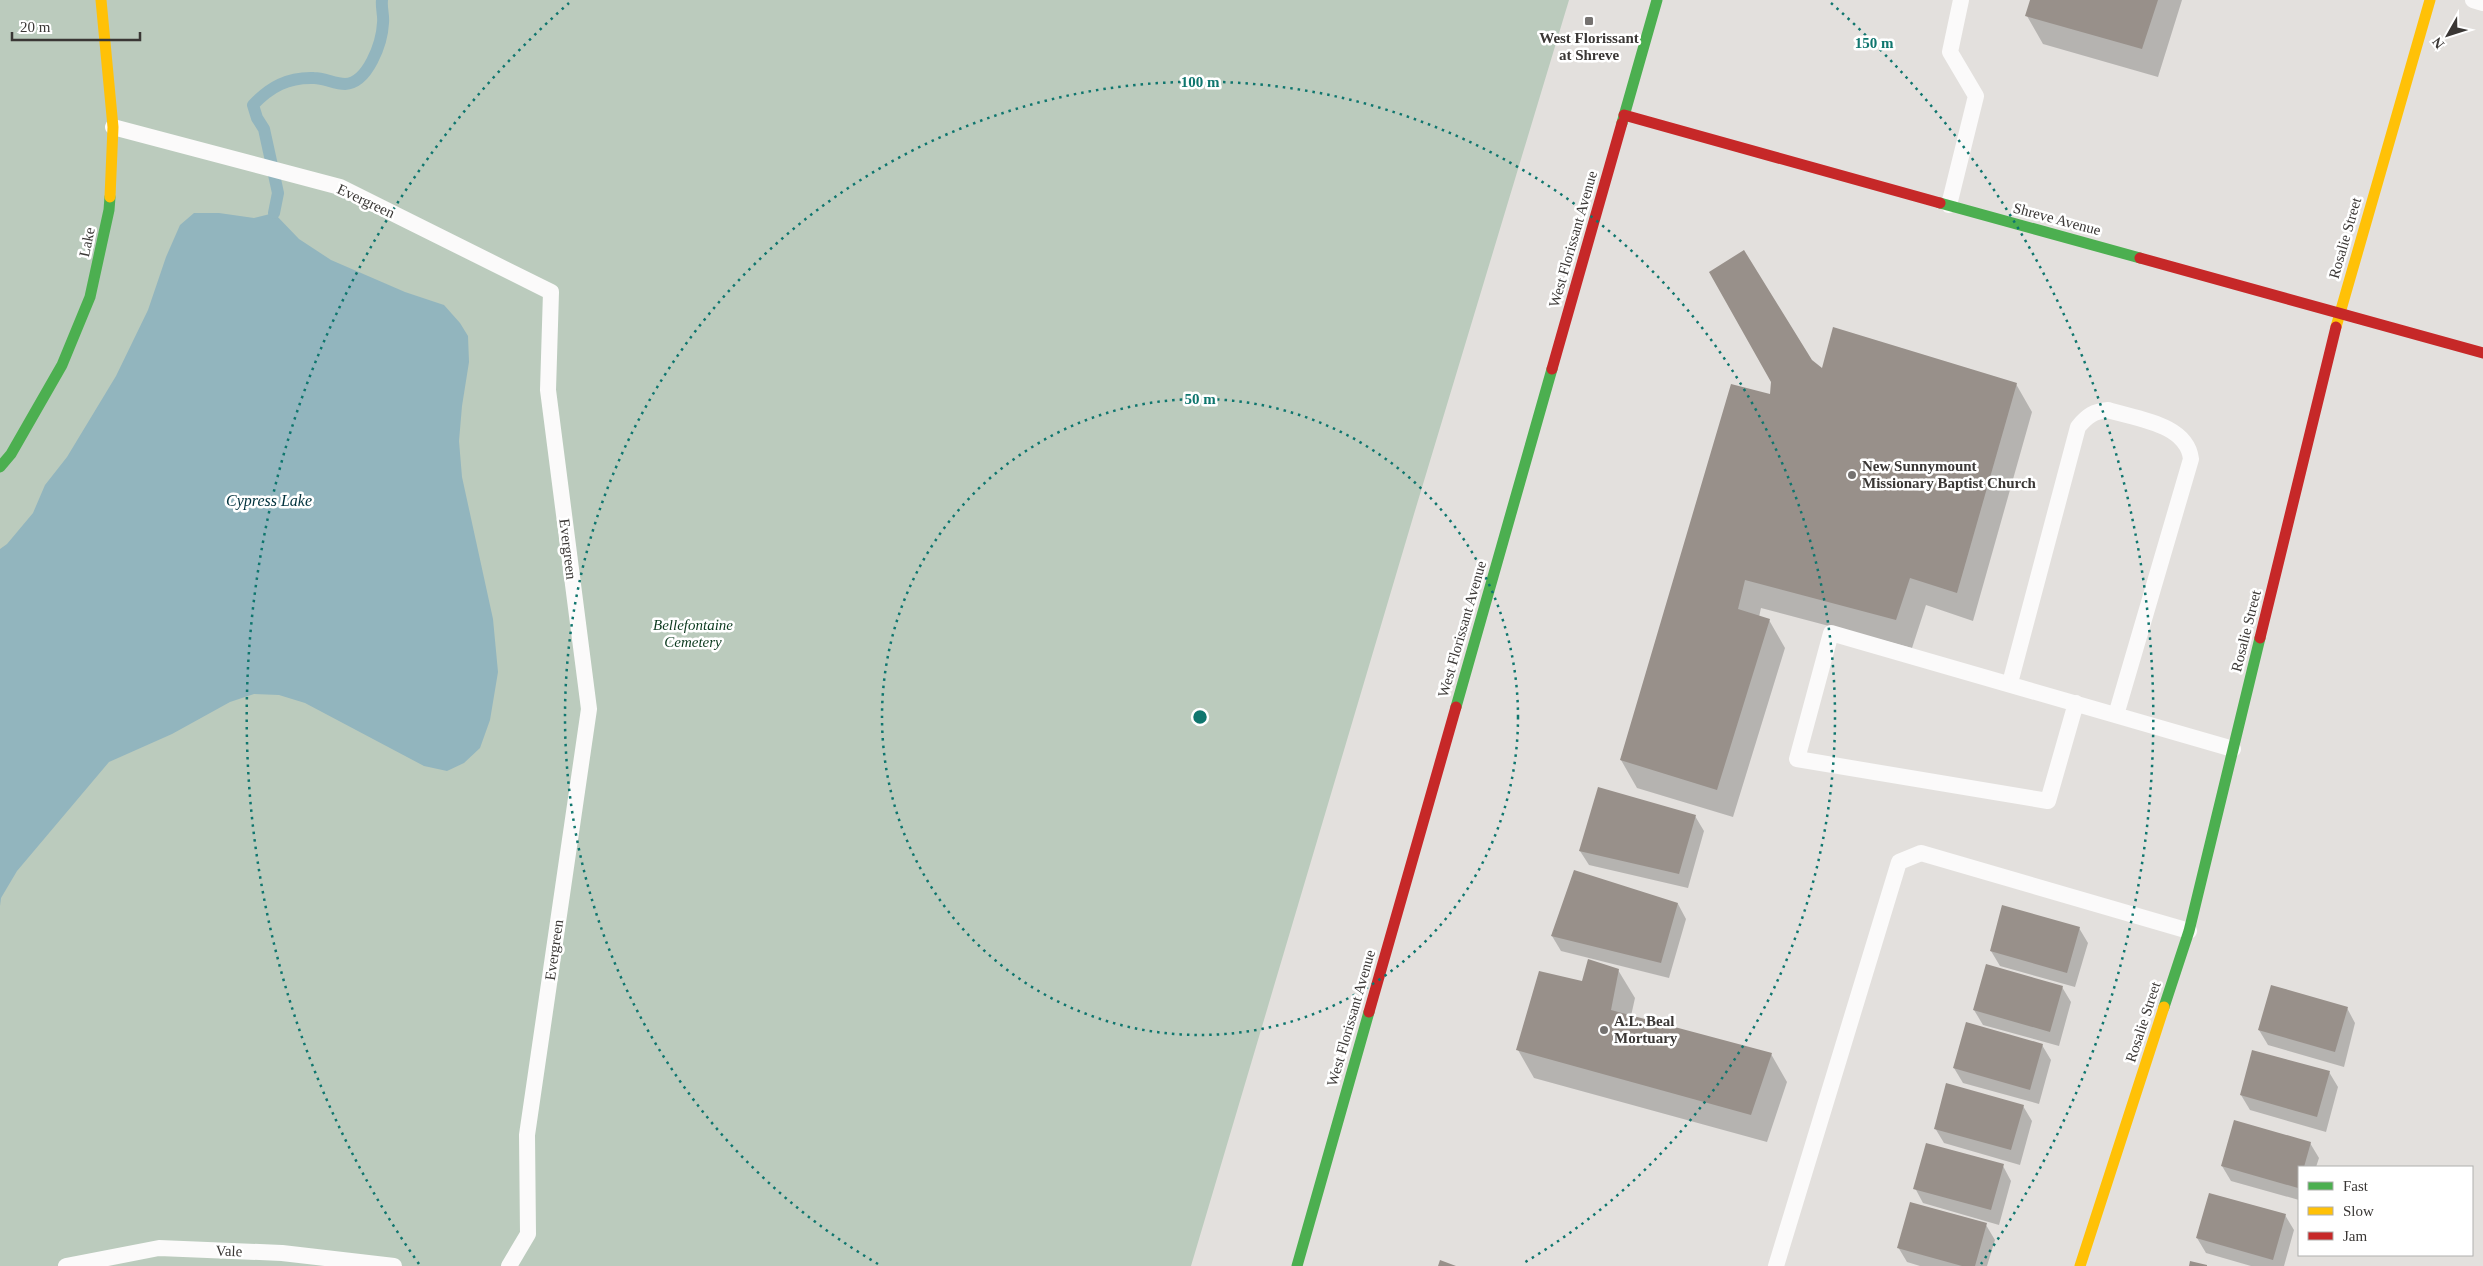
<svg xmlns="http://www.w3.org/2000/svg" width="2483" height="1266" font-family="Georgia,serif">
  <style>
    .green { fill: #bbcbbd }
    .water { fill: #92b5be }
    .shadow { fill: #0003 }
    .lines { fill: none; stroke-linecap: round; stroke-linejoin: round }
    .stream { stroke: #92b5be; stroke-width: 12 }
    .building { fill: #98908a }
    .lane { stroke: #fbfafa; stroke-width: 16 }
    .fast { stroke: #4caf50; stroke-width: 11 }
    .slow { stroke: #ffc107; stroke-width: 11 }
    .jam { stroke: #c62828; stroke-width: 11 }
    .ring { fill: none; stroke: #0f766e; stroke-width: 2.5; stroke-dasharray: 2.5 5 }
    .poi-dot { fill: #757270; stroke: #fff; stroke-width: 2 }
    .labels { text-anchor: middle; stroke-width: 5; stroke-linejoin: round; paint-order: stroke }
    .poi-label { font-size: 15px; font-weight: bold; fill: #3a3735; stroke: #fff; text-anchor: start }
    .street-label { font-size: 15px; fill: #3a3735; stroke: #fff }
    .park-label { font-size: 15px; font-style: italic; fill: #0b391e; stroke: #fff }
    .water-label { font-size: 16px; font-style: italic; fill: #00323d; stroke: #fff }
    .centre { fill: #0f766e; stroke: #fff; stroke-width: 2.5 }
    .ring-label { font-size: 15px; text-anchor: middle; font-weight: bold; fill: #0f766e; stroke: #fff; stroke-width: 5; stroke-linejoin: round; paint-order: stroke }
  </style>
  <rect width="100%" height="100%" fill="#e3e0dd"/>
  <path class="green" d="M0,0H1569L1414,514L1191,1266H0Z"/>
  <path class="water" d="M194,213H219L254,218L274,213L299,239L331,260L405,292L444,305L460,323L468,336L469,362L462,406L459,441L462,477L493,619L498,672L490,720L480,748L464,763L447,771L424,766L305,703L279,695L254,694L230,702L172,734L109,762L17,871L1,898L0,906V549L7,544L33,513L45,485L67,457L116,376L148,310L166,257L180,225Z"/>
  <path class="shadow" d="M2031,0H2182L2158,77L2043,44L2027,16Z
    M1811,361L1822,370L2016,384L2032,412L1973,621L1926,605L1912,648L1761,608L1759,617L1769,620L1785,648L1733,817L1637,788L1621,760L1771,396Z
    M1695,816L1704,831L1688,888L1589,865L1580,851Z
    M1678,904L1686,919L1669,978L1561,951L1552,936Z
    M2079,928L2088,943L2075,987L2000,966L1991,951Z
    M1618,970L1635,998L1631,1016L1771,1054L1787,1082L1767,1142L1534,1078L1518,1050L1583,983Z
    M2062,987L2071,1002L2059,1046L1983,1025L1974,1010Z
    M2347,1008L2355,1023L2344,1067L2268,1045L2259,1030Z
    M2042,1045L2051,1060L2039,1104L1963,1083L1954,1068Z
    M2253,1051L2329,1072L2338,1087L2326,1132L2250,1110L2241,1095Z
    M2023,1106L2032,1121L2020,1165L1944,1143L1935,1128Z
    M2310,1143L2319,1158L2316,1167H2299V1200L2231,1181L2222,1166Z
    M2003,1166L2011,1181L1999,1225L1923,1203L1915,1188Z
    M2285,1215L2294,1230L2284,1266H2251L2206,1253L2197,1238Z
    M1986,1225L1995,1240L1987,1266H1920L1907,1262L1898,1247Z"/>
  <g class="lines">
    <path class="stream" d="M274,213L278,193L264,129L257,118L253,105C270,87 288,77 314,78C324,78 335,84 345,84C368,83 382,43 383,23C384,16 381,8 382,0"/>
  </g>
  <path class="building" d="M2030,0H2158L2142,49L2025,16Z
    M1744,250L1812,360L1822,368L1833,327L2017,383L1957,593L1910,578L1896,620L1745,580L1738,609L1770,619L1717,790L1620,760L1731,384L1770,394L1771,382L1709,272Z
    M1598,787L1696,815L1679,874L1579,851Z
    M1574,870L1678,903L1661,963L1551,936Z
    M2002,905L2080,927L2067,973L1990,951Z
    M1588,959L1619,969L1611,1010L1772,1053L1751,1115L1516,1050L1539,971L1582,981Z
    M1986,964L2063,986L2050,1032L1973,1010Z
    M2271,985L2348,1007L2335,1052L2258,1030Z
    M1966,1022L2043,1044L2030,1090L1953,1068Z
    M2252,1050L2330,1071L2317,1117L2240,1095Z
    M1946,1083L2024,1105L2011,1150L1934,1129Z
    M2234,1120L2311,1142L2304,1167H2299L2298,1188L2221,1166Z
    M1926,1143L2004,1164L1991,1210L1913,1189Z
    M2209,1193L2286,1214L2273,1260L2196,1238Z
    M1910,1202L1987,1223L1975,1266H1962L1897,1248Z
    M1440,1260L1456,1266H1438Z
    M2190,1261L2207,1265V1266H2189Z"/>
  <g class="lines">
    <path class="lane" d="M2473,0L2483,3
      M113,127L340,187L551,292L548,390L589,709L527,1135L528,1234L509,1266
      M1949,205L1976,96L1950,52L1961,0
      M2010,683L2078,427C2087,416 2094,411 2108,410C2137,419 2187,424 2191,459L2116,715
      M2076,703L2048,801L1797,759L1831,633C1965,671 2099,710 2233,749
      M66,1266L159,1248L282,1253L394,1266
      M1776,1266L1899,862L1921,853L2189,931"/>
    <path class="fast" d="M1622,123L1657,0
      M1940,203L2140,258
      M0,467L11,454L62,365L90,297L109,210L110,197
      M1456,707L1552,369
      M2164,1007L2189,931L2260,638
      M1297,1266L1369,1012"/>
    <path class="slow" d="M101,0L113,127L110,197
      M2336,327L2430,0
      M2080,1266L2164,1007"/>
    <path class="jam" d="M1624,115L1940,203
      M2140,258L2483,353
      M1552,369L1622,123
      M2260,638L2336,327
      M1369,1012L1456,707"/>
  </g>
  <g class="ring">
    <circle cx="1200" cy="717" r="318"/>
    <path d="M878 1264A635 635 0 1 1 1522 1264"/>
    <path d="M419 1264A953 953 0 0 1 569 3M1831 3A953 953 0 0 1 1981 1264"/>
  </g>
  <g class="poi-dot">
    <rect x="1584" y="16" width="10" height="10" rx="2.5"/>
    <circle cx="1852" cy="475" r="5"/>
    <circle cx="1604" cy="1030" r="5"/>
  </g>
  <g class="labels">
    <g class="poi-label">
      <text x="1589" y="43" text-anchor="middle">West Florissant<tspan x="1589" dy="17">at Shreve</tspan></text>
      <text x="1862" y="471">New Sunnymount<tspan x="1862" dy="17">Missionary Baptist Church</tspan></text>
      <text x="1614" y="1026">A.L. Beal<tspan x="1614" dy="17">Mortuary</tspan></text>
    </g>
    <g class="street-label">
      <text transform="translate(366 201) rotate(25)" y="5">Evergreen</text>
      <text transform="translate(2057 219) rotate(15)" y="5">Shreve Avenue</text>
      <text transform="translate(2345 238) rotate(-74)" y="5">Rosalie Street</text>
      <text transform="translate(1573 239) rotate(-74)" y="5">West Florissant Avenue</text>
      <text transform="translate(87 242) rotate(-78)" y="5">Lake</text>
      <text transform="translate(568 549) rotate(83)" y="5">Evergreen</text>
      <text transform="translate(1462 629) rotate(-74)" y="5">West Florissant Avenue</text>
      <text transform="translate(2246 631) rotate(-76)" y="5">Rosalie Street</text>
      <text transform="translate(554 950) rotate(-82)" y="5">Evergreen</text>
      <text transform="translate(1351 1018) rotate(-74)" y="5">West Florissant Avenue</text>
      <text transform="translate(2143 1022) rotate(-72)" y="5">Rosalie Street</text>
      <text transform="translate(229 1251) rotate(2)" y="5">Vale</text>
    </g>
    <g class="park-label">
      <text x="693" y="630">Bellefontaine<tspan x="693" dy="17">Cemetery</tspan></text>
    </g>
    <g class="water-label">
      <text x="269" y="506">Cypress Lake</text>
    </g>
  </g>
  <circle cx="1200" cy="717" r="8" class="centre"/>
  <g class="ring-label">
    <text x="1874" y="48">150 m</text>
    <text x="1200" y="87">100 m</text>
    <text x="1200" y="404">50 m</text>
  </g>
  <rect x="2298" y="1166" width="175" height="90" fill="#ffffff" stroke="#b0afae"/>
  <rect x="2308" y="1182" width="25" height="8" fill="#4caf50" stroke="#b0afae"/>
  <text x="2343" y="1191" font-size="15" fill="#3a3735">Fast</text>
  <rect x="2308" y="1207" width="25" height="8" fill="#ffc107" stroke="#b0afae"/>
  <text x="2343" y="1216" font-size="15" fill="#3a3735">Slow</text>
  <rect x="2308" y="1232" width="25" height="8" fill="#c62828" stroke="#b0afae"/>
  <text x="2343" y="1241" font-size="15" fill="#3a3735">Jam</text>
  <g transform="translate(2448 35) rotate(231)" stroke="#ffffff" stroke-width="4" paint-order="stroke">
  <path d="M0-4L9 19L0 12L-9 19Z" fill="#3a3735"/>
  <text y="-8" font-size="14" font-weight="bold" text-anchor="middle" fill="#3a3735">N</text>
  </g>
  <path d="M12 32v8h128v-8" fill="none" stroke="#3a3735" stroke-width="2.5"/>
  <text x="20" y="32" font-size="15" fill="#3a3735" stroke="#ffffff" stroke-width="4" paint-order="stroke">20 m</text>
</svg>
